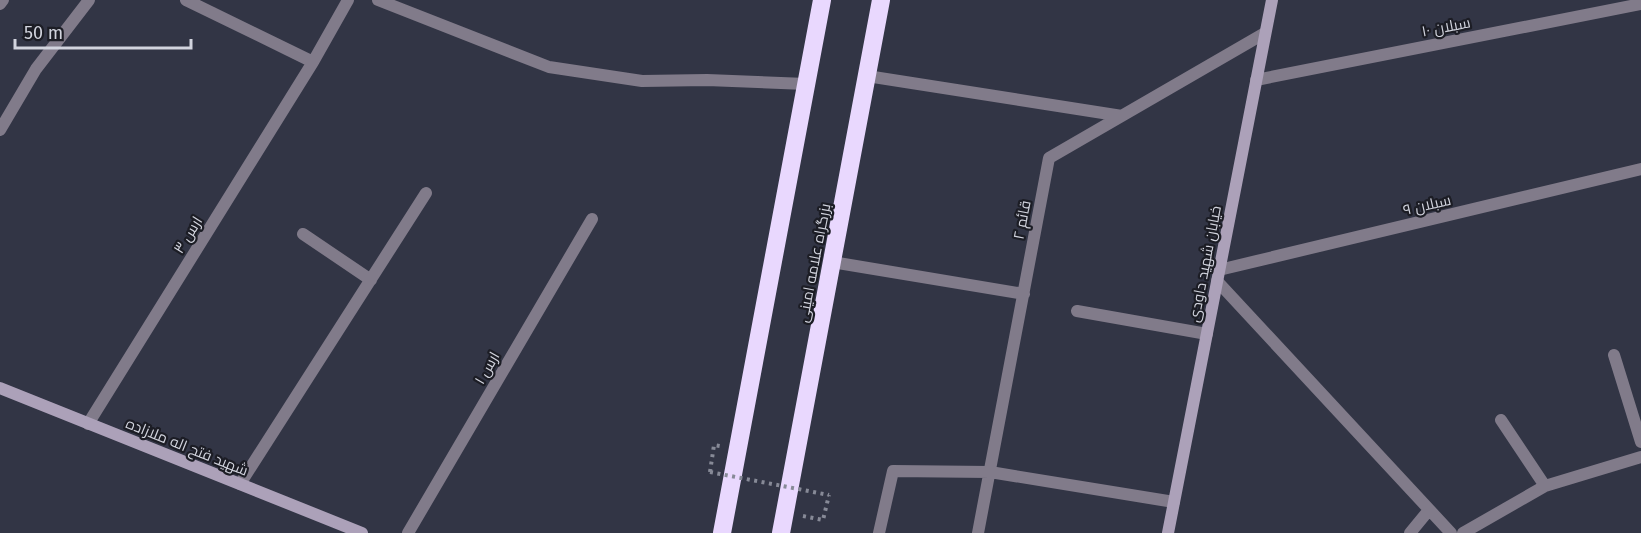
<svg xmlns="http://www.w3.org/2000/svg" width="1641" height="533" font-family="'Fira Sans',Cairo,sans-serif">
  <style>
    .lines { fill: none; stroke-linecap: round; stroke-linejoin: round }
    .path { stroke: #878a97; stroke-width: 4; stroke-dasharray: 3 4.5; stroke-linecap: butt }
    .street { stroke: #817b8a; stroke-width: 12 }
    .secondary { stroke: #aca1b9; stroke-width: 12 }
    .highway { stroke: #e9d8fe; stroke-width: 18 }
    .path-bridge { stroke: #878a97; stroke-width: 4; stroke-dasharray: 3 4.5; stroke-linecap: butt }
    .labels { text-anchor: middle; stroke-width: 4.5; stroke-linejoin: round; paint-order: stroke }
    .street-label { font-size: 15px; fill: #d2d4de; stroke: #1c1d25 }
  </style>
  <rect width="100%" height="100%" fill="#323545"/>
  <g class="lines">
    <path class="path" d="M710,472L714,445L720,446
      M803,516L823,520L829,495"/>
    <path class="street" d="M186,0L313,62
      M378,0L549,67L642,81L707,80L806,84
      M0,4L3,0
      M867,76L1122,116
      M1256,80L1641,4
      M0,130L36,69L89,0
      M303,234L371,280
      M832,262L1024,294
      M1219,270L1641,169
      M1217,281L1451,533
      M1077,311L1207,334
      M1614,355L1641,442
      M1501,420L1545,486
      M88,424L313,62L348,0
      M240,484L426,193
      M408,533L592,219
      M879,533L893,471L990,472L1174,502
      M978,533L1049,158L1265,33
      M1410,533L1429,510
      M1463,533L1545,486L1641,457"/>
    <path class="secondary" d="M0,388L362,533
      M1168,533L1272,0"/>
    <path class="highway" d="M722,533L822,0
      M781,533L881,0"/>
    <path class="path-bridge" d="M710,472L829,495"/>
  </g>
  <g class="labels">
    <g class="street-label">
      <text transform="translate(1446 27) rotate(-11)" y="5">سبلان ۱۰</text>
      <text transform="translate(1427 205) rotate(-13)" y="5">سبلان ۹</text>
      <text transform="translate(1022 220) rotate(-79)" y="5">قائم ۲</text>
      <text transform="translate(188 235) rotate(-58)" y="5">ارس ۳</text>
      <text transform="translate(814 263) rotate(-79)" y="5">بزرگراه علامه امینی</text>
      <text transform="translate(1205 264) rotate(-79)" y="5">خیابان شهید داودی</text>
      <text transform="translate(487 368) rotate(-60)" y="5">ارس ۱</text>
      <text transform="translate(187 447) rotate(22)" y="5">شهید فتح اله ملازاده</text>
    </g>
  </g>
  <path d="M15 39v9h176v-9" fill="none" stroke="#d2d4de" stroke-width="3"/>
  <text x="24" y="39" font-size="18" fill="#d2d4de" stroke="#1c1d25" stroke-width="4.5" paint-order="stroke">50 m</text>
</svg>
